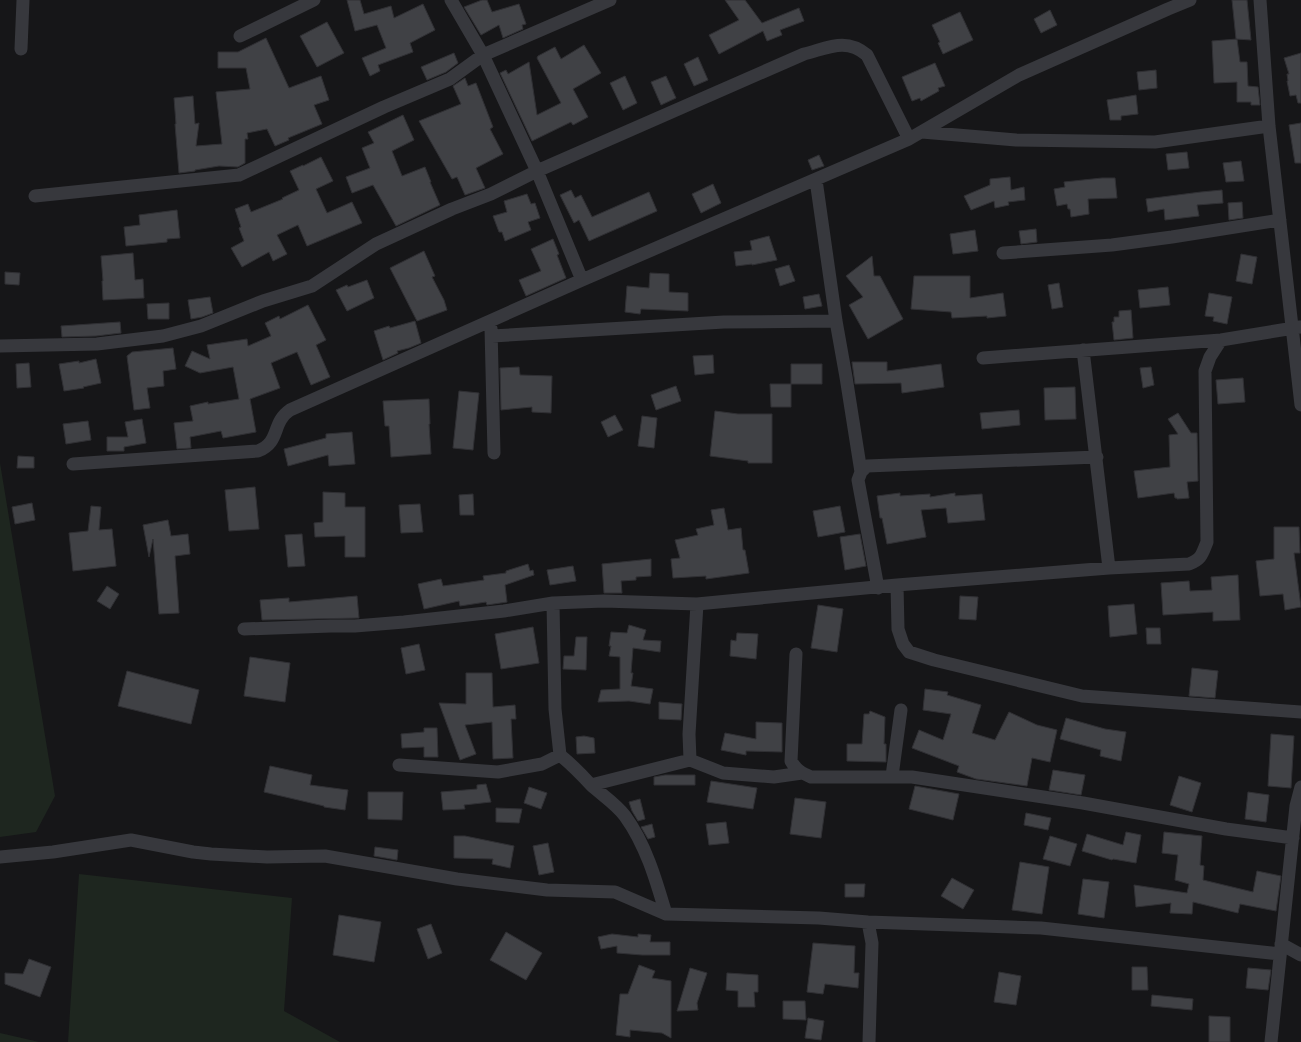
<svg xmlns="http://www.w3.org/2000/svg" width="1301" height="1042" font-family="'Archivo Narrow',sans-serif">
  <style>
    .green { fill: #1e261f }
    .building { fill: #404145; stroke: #303034 }
    .lines { fill: none; stroke-linecap: round; stroke-linejoin: round }
    .minor { stroke: #37383d; stroke-width: 13 }
  </style>
  <rect width="100%" height="100%" fill="#161618"/>
  <path class="green" d="M0,463L55,796L36,832L0,837Z
    M79,874L292,898L284,1011L340,1042H68Z
    M0,1033L39,1042H0Z"/>
  <path class="building" d="M347,0H360L364,14L391,6L394,18L423,4L435,30L410,43L413,52L378,65L380,71L370,76L362,58L386,48L377,25L355,31Z
    M482,0H487L492,12L519,4L526,24L522,25L523,29L503,38L499,25L481,35L464,7Z
    M725,0H745L762,23L799,8L804,21L780,30L782,35L767,41L763,31L719,54L709,35L739,20Z
    M1232,0H1247L1251,40L1236,39Z
    M1050,10L1057,25L1041,33L1034,19Z
    M960,12L973,40L943,54L938,43L940,42L932,25Z
    M327,22L344,53L317,67L300,36Z
    M266,38L289,88L321,76L329,100L314,105L322,124L288,138L289,140L275,146L267,129L247,133L248,139H245V163L238,167L219,166L195,170V171L179,173L175,124H176L174,98L193,96L195,124L199,123L196,146L222,144L216,92L250,89L246,68H218V52H238Z
    M1237,39L1240,62H1247L1248,86L1258,87L1260,105H1251V102H1237V82L1214,83L1212,41Z
    M584,45L601,73L573,89L588,117L573,125L571,122L532,141L500,73L506,70L508,74L529,62L537,115L561,103L537,58L538,56L555,47L561,59Z
    M454,53L458,63L446,72L427,80L421,67Z
    M1301,53V103H1298L1296,95L1290,96L1287,81H1288L1287,74H1289L1284,58Z
    M698,57L708,80L694,86L684,64Z
    M935,63L945,86L938,88L939,91L921,101L920,98L912,101L902,77Z
    M1156,70L1157,88L1139,90L1137,72Z
    M625,76L637,103L623,110L610,83Z
    M666,76L676,98L661,105L651,82Z
    M465,78L468,86L476,83L493,127L490,129L503,154L476,168L485,188L465,195L457,177L452,179L419,121L461,104L453,86Z
    M1136,95L1138,114L1121,116V120H1110L1107,100Z
    M403,115L414,140L392,151L402,176L425,167L431,182H430L440,205L396,226L373,185L352,193L346,177L370,168L362,148L374,143L368,132Z
    M1301,123V163H1295L1289,125Z
    M1187,152L1189,168L1168,170L1166,154Z
    M819,155L824,166L812,170L808,160Z
    M321,157L333,181L316,189L327,213L352,202L362,223L307,246L298,225L277,235L287,254L273,261L269,252L242,267L231,248L244,241L239,228L241,227L235,209L248,204L251,212L283,199L282,198L299,190L290,171L303,165V166Z
    M1241,161L1244,181L1226,182L1223,163Z
    M1010,177L1011,190L1024,187L1025,200L1008,202L1009,205L995,208L994,201L971,210L964,196L990,185V179Z
    M1102,178H1115L1117,198L1088,199L1089,214L1071,217L1070,209H1068L1067,204L1057,206L1054,189L1065,187L1064,182Z
    M713,184L721,203L701,213L692,194Z
    M571,190L575,198L581,195L592,217L649,192L657,211L589,241L579,220L574,223L560,195Z
    M1222,190L1223,203L1197,205L1199,216L1165,220L1164,209L1148,212L1146,199L1201,192Z
    M527,194L531,204L535,203L540,218L528,222L531,230L505,241L502,232H499L493,216L507,212L504,201Z
    M1242,202L1243,218L1229,220L1228,203Z
    M177,210L180,238L167,239V242L126,246L124,227L140,225L139,215Z
    M1036,229L1037,242L1021,244L1019,231Z
    M975,230L978,251L953,254L950,234Z
    M769,236L777,260L752,265V264L736,266L734,252L752,250L750,241Z
    M553,239L559,254L557,255L566,278L526,296L519,280L541,271L531,249Z
    M424,251L435,276L432,277L444,300L447,310L417,321L390,268Z
    M133,253L135,280L143,279L144,298L103,300L102,281H103L101,256Z
    M1241,254L1257,257L1252,284L1236,281Z
    M872,256L874,276H880L903,319L868,339L849,305L863,297L846,276Z
    M789,265L795,281L780,286L775,269Z
    M5,272L20,273L19,285L5,284Z
    M650,273L669,274V292L688,293V311L641,309L640,314L625,312L627,286L649,288Z
    M914,276H970V298L1003,293L1006,316L987,318V316L952,318L951,312L911,309Z
    M367,280L374,298L347,311L336,290L347,285L348,287Z
    M1059,283L1063,307L1052,309L1048,285Z
    M1168,287L1170,305L1140,308L1138,290Z
    M1209,293L1232,297L1227,324L1213,321L1214,317L1205,316Z
    M819,294L822,306L805,309L803,297Z
    M210,297L213,313L202,317L191,319L188,300Z
    M169,303V319H148L147,304Z
    M308,305L326,340L316,345L330,377L311,385L297,352L271,363L280,388L250,399L256,432L223,438L221,431L190,437L191,448L177,449L174,423L193,421L190,406L208,402V404L239,399L233,367L200,373L185,366L192,351L210,359L207,345L247,339L248,346L271,336L265,323L279,316L280,319Z
    M1131,310L1133,338L1114,340L1112,322H1114V317H1119V311Z
    M415,321L421,343L409,348L397,351L398,353L383,360L374,331L389,326L390,328Z
    M120,322L121,333L96,336L62,337L61,326Z
    M173,348L176,369L163,371L164,386L147,388L150,408L134,410L127,356L132,352Z
    M713,355L714,373L695,375L693,356Z
    M96,359L101,383L83,387L84,388L64,391L59,364L79,361V363Z
    M852,362H887V371L941,364L944,387L902,393L901,383L855,384Z
    M29,363L31,387L17,388L16,364Z
    M791,364H822V384H791Z
    M519,367L520,375L552,376L551,413L532,412V407L501,410L500,368Z
    M1151,367L1154,385L1143,388L1140,368Z
    M1243,378L1245,402L1218,404L1216,380Z
    M770,384H791V407H771Z
    M676,386L681,401L656,410L651,395Z
    M1075,387L1076,419L1045,420L1044,388Z
    M459,391L479,393L473,450L453,448Z
    M429,399L430,424H429L431,454L391,457L389,426H385L383,401Z
    M1019,410L1020,425L982,429L980,413Z
    M715,411L738,414H772V463H748V461L710,456Z
    M1178,413L1191,433H1197L1198,481L1187,482L1189,498L1177,499V498H1175L1174,493L1138,498L1134,471L1170,467L1169,435L1178,434L1168,419Z
    M615,415L623,430L608,437L601,422Z
    M642,416L657,418L654,448L638,446Z
    M142,419L146,443L124,447V451H107V437H128L125,422Z
    M88,421L91,440L66,444L63,424Z
    M352,432L355,464L329,466L328,455L288,466L284,449L326,438V434Z
    M18,456L34,457V468H17Z
    M255,487L259,529L229,531L225,490Z
    M323,492L345,493V507H365V557H345V536L315,537L314,523L323,522Z
    M900,493V496L930,494V497L955,493V496L982,494L985,520L948,523L946,508L921,510L926,537L887,544L882,518H880L877,496Z
    M473,494L474,515H460L459,495Z
    M32,503L35,520L15,524L12,507Z
    M420,504L423,532L401,533L399,505Z
    M91,506L101,507L99,530L112,529L116,566L73,571L69,533L88,531Z
    M840,506L845,532L818,537L813,511Z
    M724,508L728,530L741,528L743,550H745L749,573L706,579V576L673,578L671,559L680,558L675,540L698,535L696,529L714,525L711,510Z
    M168,520L171,536L188,534L190,554L175,556L179,613L159,614L153,539L149,557L143,525Z
    M1274,527H1299L1300,553H1294L1301,607L1285,610L1283,594L1260,596L1256,561L1274,559Z
    M302,534L305,566L288,567L285,535Z
    M860,534L866,566L845,570L840,537Z
    M651,559V576L636,577V580L621,581L622,593H604L602,564Z
    M528,564L530,571L533,570L534,575L505,585L507,602L487,605L486,602L460,606L459,601L424,609L418,584L441,579L443,586L484,580L483,576L506,573V571Z
    M573,566L576,581L550,585L547,570Z
    M1238,575L1240,620L1213,621V612L1163,615L1161,583L1189,581L1190,591L1212,590L1211,577Z
    M107,586L119,594L110,609L97,601Z
    M357,596L359,618L262,620L260,600L289,598V602Z
    M960,596L978,597L976,620L959,619Z
    M1134,604L1137,634L1110,637L1108,606Z
    M818,605L843,609L837,652L811,648Z
    M629,625L646,630L643,640L661,641L660,652L633,648L631,673H633L631,686L653,689L650,704L629,701L598,702L601,690L620,689V657L609,656L611,646H609L611,632L627,633Z
    M533,627L539,663L501,669L495,634Z
    M1146,628H1160L1161,644H1147Z
    M737,633L758,634L756,659L730,656L731,640L736,641Z
    M576,637H587L586,670L563,669L564,656H574Z
    M419,644L425,670L406,674L401,648Z
    M250,657L290,663L285,702L244,696Z
    M1192,668L1218,671L1215,698L1189,696Z
    M127,671L199,690L191,724L118,706Z
    M466,673H492L493,707L515,705L516,719H511L513,758L493,759L492,722L465,725L476,754L460,760L439,703L466,704Z
    M925,689L948,692L947,695L981,705L972,733L995,740L1009,712L1037,725L1057,730L1050,762L1032,758L1027,786L976,779L957,772L959,766L912,748L919,730L943,740L951,714L923,710Z
    M659,702L682,704L681,720L659,719Z
    M870,711L885,717L884,744H886V762L847,761V744H862L864,714H869Z
    M1066,718L1105,729L1126,732L1121,761L1100,756L1101,750L1060,739Z
    M756,722L782,723V752L746,751V755L721,750L725,733L756,739Z
    M424,728H437L438,757H424V747L402,748L401,734L424,732Z
    M1271,734L1294,736L1291,788L1268,786Z
    M584,736L594,738L595,753L577,754L576,737Z
    M270,766L312,775L310,785L348,790L345,810L324,807V806L264,792Z
    M1053,770L1085,775L1081,795L1049,790Z
    M665,775H695V785H654V777Z
    M1179,776L1201,783L1192,812L1170,805Z
    M711,781L757,788L753,809L707,802Z
    M486,784L491,802L464,805L465,809L443,810L441,792L477,789V785Z
    M915,786L959,794L953,820L909,809Z
    M529,787L547,793L541,809L524,803Z
    M368,792H403L402,820L368,819Z
    M1248,792L1269,795L1266,822L1245,819Z
    M795,798L826,802L821,838L790,834Z
    M640,799L645,819L638,821L632,811L629,802Z
    M496,808L522,809L519,823L496,822Z
    M1026,813L1051,818L1048,830L1024,825Z
    M726,822L729,843L709,845L706,824Z
    M652,824L655,837L648,839L641,827Z
    M1126,832L1141,835L1136,863L1113,859L1112,860L1082,851L1087,834L1123,845Z
    M1164,832L1202,836L1200,865L1204,866L1203,880L1253,892L1257,871L1281,876L1276,911L1240,904L1238,913L1193,902L1192,914L1170,913L1171,903L1136,907L1134,885L1187,893L1189,884L1175,880L1178,855L1162,853Z
    M454,836H465L514,846L510,868L492,864L493,859L454,858Z
    M1050,836L1077,844L1070,866L1043,859Z
    M548,843L554,872L539,875L533,846Z
    M375,847L398,850L397,860L374,856Z
    M1020,862L1049,867L1042,914L1012,910Z
    M952,878L974,890L963,909L941,896Z
    M1083,879L1109,882L1104,918L1078,914Z
    M845,884H865L864,897H845Z
    M339,915L381,922L374,962L333,955Z
    M431,924L442,953L428,959L417,929Z
    M506,932L542,953L526,980L490,960Z
    M612,934L638,937V934L651,935L650,942H670V955H642L617,953V946L601,949L598,937Z
    M813,943L855,946L854,973H859L858,988L825,984L823,994L807,992Z
    M29,959L51,967L40,997L5,984V973L23,974Z
    M639,965L655,971L652,978L671,981V1038L662,1033L630,1030V1037L616,1035L620,994H628Z
    M1132,967H1147L1148,990H1132Z
    M690,968L707,973L697,1003L698,1010L677,1011Z
    M1248,968L1271,970L1268,990L1246,988Z
    M999,972L1021,976L1016,1005L994,1002Z
    M727,973L758,975V992H754L755,1007H738V991L726,990Z
    M1152,995L1193,999L1192,1010L1151,1006Z
    M783,1001H805L806,1020L783,1019Z
    M1209,1016L1230,1017V1042H1209Z
    M808,1018L824,1021L821,1040L805,1038Z"/>
  <g class="lines">
    <path class="minor" d="M451,0L483,55L537,171L582,280
      M1260,0L1269,126L1301,405
      M240,36L314,0
      M21,49L23,0
      M922,132L1016,140L1155,142L1269,126
      M816,180L836,321L846,377L861,472
      M35,196L239,175L384,107L450,79L483,55L610,0
      M1003,253L1112,245L1172,237L1280,220
      M491,328L494,453
      M492,336L724,322L836,321
      M0,346L97,344L163,336L201,326L263,301L312,286L376,244L452,209L491,194L537,171L804,54C828,48 846,37 867,55L909,139
      M1083,350L1109,568
      M983,358L1221,340L1300,327
      M73,464L258,451C281,442 271,423 290,410L582,280L909,139L1019,75L1168,9L1190,0
      M897,585L898,629L903,644L909,652L934,660L1082,696L1301,712
      M878,588L858,480L861,472L867,466L1097,457
      M553,603L555,709L560,755C571,764 581,774 591,785C602,795 616,804 625,816C646,845 656,880 666,914
      M244,629L331,626H355L404,622L504,611L553,603L604,601L697,604L897,585L1109,568L1189,564C1202,559 1202,554 1207,542L1205,371L1210,357L1221,340
      M796,654L791,761C796,770 802,773 811,777H912L1083,803L1226,829L1293,838
      M690,760L723,773L774,777L802,773
      M399,765L498,772L542,764L560,755
      M892,776L901,710
      M591,785L690,760L689,734L697,604
      M0,857L53,852L131,840L193,852L211,854L267,857L325,856L457,879L547,890L615,892L666,914L819,918L868,922L1041,928L1280,954
      M868,922L872,943L869,1042
      M1281,944L1301,955
      M1271,1042L1296,806L1301,787"/>
  </g>
</svg>
